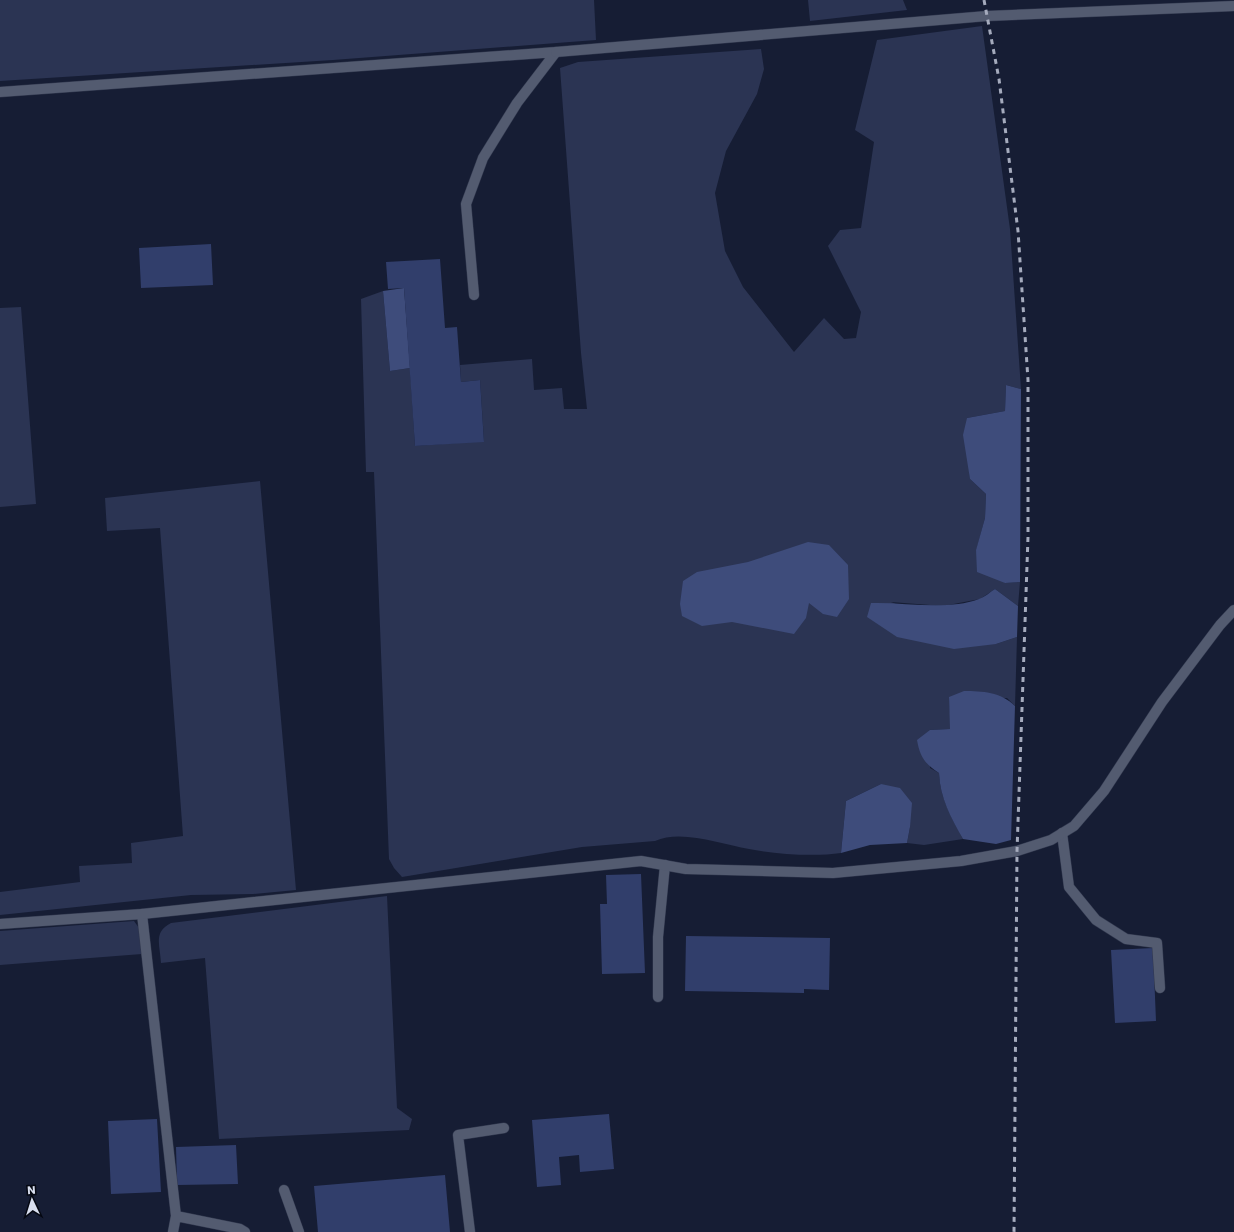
<svg xmlns="http://www.w3.org/2000/svg" width="1234" height="1232" font-family="Poppins,sans-serif">
  <style>
    .green { fill: #2b3453 }
    .forest { fill: #3e4c7b }
    .building { fill: #313e6b }
    .lines { fill: none; stroke-linecap: round; stroke-linejoin: round }
    .service-casing { stroke: #31384e; stroke-width: 11 }
    .minor-casing { stroke: #31384e; stroke-width: 11 }
    .service { stroke: #535b70; stroke-width: 10 }
    .minor { stroke: #535b70; stroke-width: 10 }
    .rail { stroke: #a5abbd; stroke-width: 3; stroke-dasharray: 5 5; stroke-linecap: butt }
  </style>
  <rect width="100%" height="100%" fill="#161d34"/>
  <path class="green" d="M0,0H594L596,40L333,60L0,81Z
    M808,0H903L907,10L810,21Z
    M982,26L1010,229L1021,389L1006,385L1005,411L967,418L970,479L986,494L985,518L976,551L1005,583L1020,582L1018,606L995,589L980,599L943,606L891,602L996,644L1017,637L1015,706L1007,698L949,697L951,729L930,730V768L939,773C940,798 952,818 963,839L924,845L907,843L910,827L881,784L846,801L841,853C814,857 775,854 749,849C721,844 681,829 655,841L582,847L402,877L394,868L389,859L374,472H366L361,299L383,291L390,371L410,368L415,446L484,441L480,380L461,382L460,365L532,359L534,390L562,388L564,409H587L581,353L560,68L578,62L761,49L764,69L757,94L726,151L715,193L725,251L743,287L794,352L824,318L844,339L856,338L861,312L828,246L840,230L861,228L874,142L855,130L877,40Z
    M21,307L36,504L0,507V308Z
    M260,481L296,890L253,894L191,895L0,915V892L80,882L79,866L132,863L131,843L183,836L160,528L107,531L105,498Z
    M387,896L397,1108L412,1119L409,1130L219,1139L205,958L161,963C160,945 153,932 171,923Z
    M134,921L139,928L142,954L0,965V931Z"/>
  <path class="forest" d="M404,288L410,368L390,371L383,291Z
    M1006,385L1021,389L1020,582L1005,583L977,572L976,550L985,518L986,494L970,479L963,435L967,418L1005,411Z
    M808,542L829,545L848,565L849,599L837,617L823,614L809,603L806,618L794,634L732,622L702,626L682,616L680,604L683,581L697,572L748,562Z
    M995,589L1018,606L1017,637L996,644L954,649L897,637L867,617L871,603C905,602 947,611 979,599C985,597 990,592 995,589Z
    M964,691C982,691 1001,692 1015,706L1011,840L996,844L963,839C951,818 940,798 939,773C925,764 920,757 917,740L930,730L950,729L949,697Z
    M881,784L900,788L912,803L910,827L907,843L870,845L841,853L846,801Z"/>
  <path class="building" d="M211,244L213,285L141,288L139,248Z
    M440,259L445,328L457,327L461,382L480,380L484,442L415,446L404,288L388,289L386,262Z
    M641,874L645,973L602,974L600,904H607L606,875Z
    M686,936L830,938L829,990L804,989V993L685,991Z
    M1153,948L1156,1021L1115,1023L1111,950Z
    M609,1114L614,1169L580,1172L579,1155L559,1157L561,1185L537,1187L532,1120Z
    M157,1119L161,1192L111,1194L108,1121Z
    M236,1145L238,1184L177,1185L176,1147Z
    M445,1175L450,1232H318L314,1186Z"/>
  <g class="lines">
    <g class="service-casing">
      <path id="service" d="M0,92L556,52
        M474,295L466,204L483,158L517,103L556,52
        M1062,833L1069,887L1096,920L1126,939L1157,943L1160,988
        M142,914L176,1216L173,1232
        M658,997V937L665,865
        M284,1190L299,1232
        M176,1216L240,1229L245,1232
        M470,1232L458,1135L504,1128"/>
    </g>
    <g class="minor-casing">
      <path id="minor" d="M556,52L987,16L1234,6
        M0,924L142,914L641,861L686,869L833,873L961,861L1017,851L1051,840L1074,826L1104,791L1162,702L1220,625L1234,610"/>
    </g>
    <use href="#service" class="service"/>
    <use href="#minor" class="minor"/>
    <path class="rail" d="M984,0L999,79L1018,231L1028,380V537L1017,851L1014,1232"/>
  </g>
  <g transform="translate(32 1200) rotate(356)" stroke="#050812" stroke-width="3" paint-order="stroke">
  <path d="M0-3L7 15L0 10L-7 15Z" fill="#d9dfef"/>
  <text y="-6" font-size="11" font-weight="bold" text-anchor="middle" fill="#d9dfef">N</text>
  </g>
</svg>
